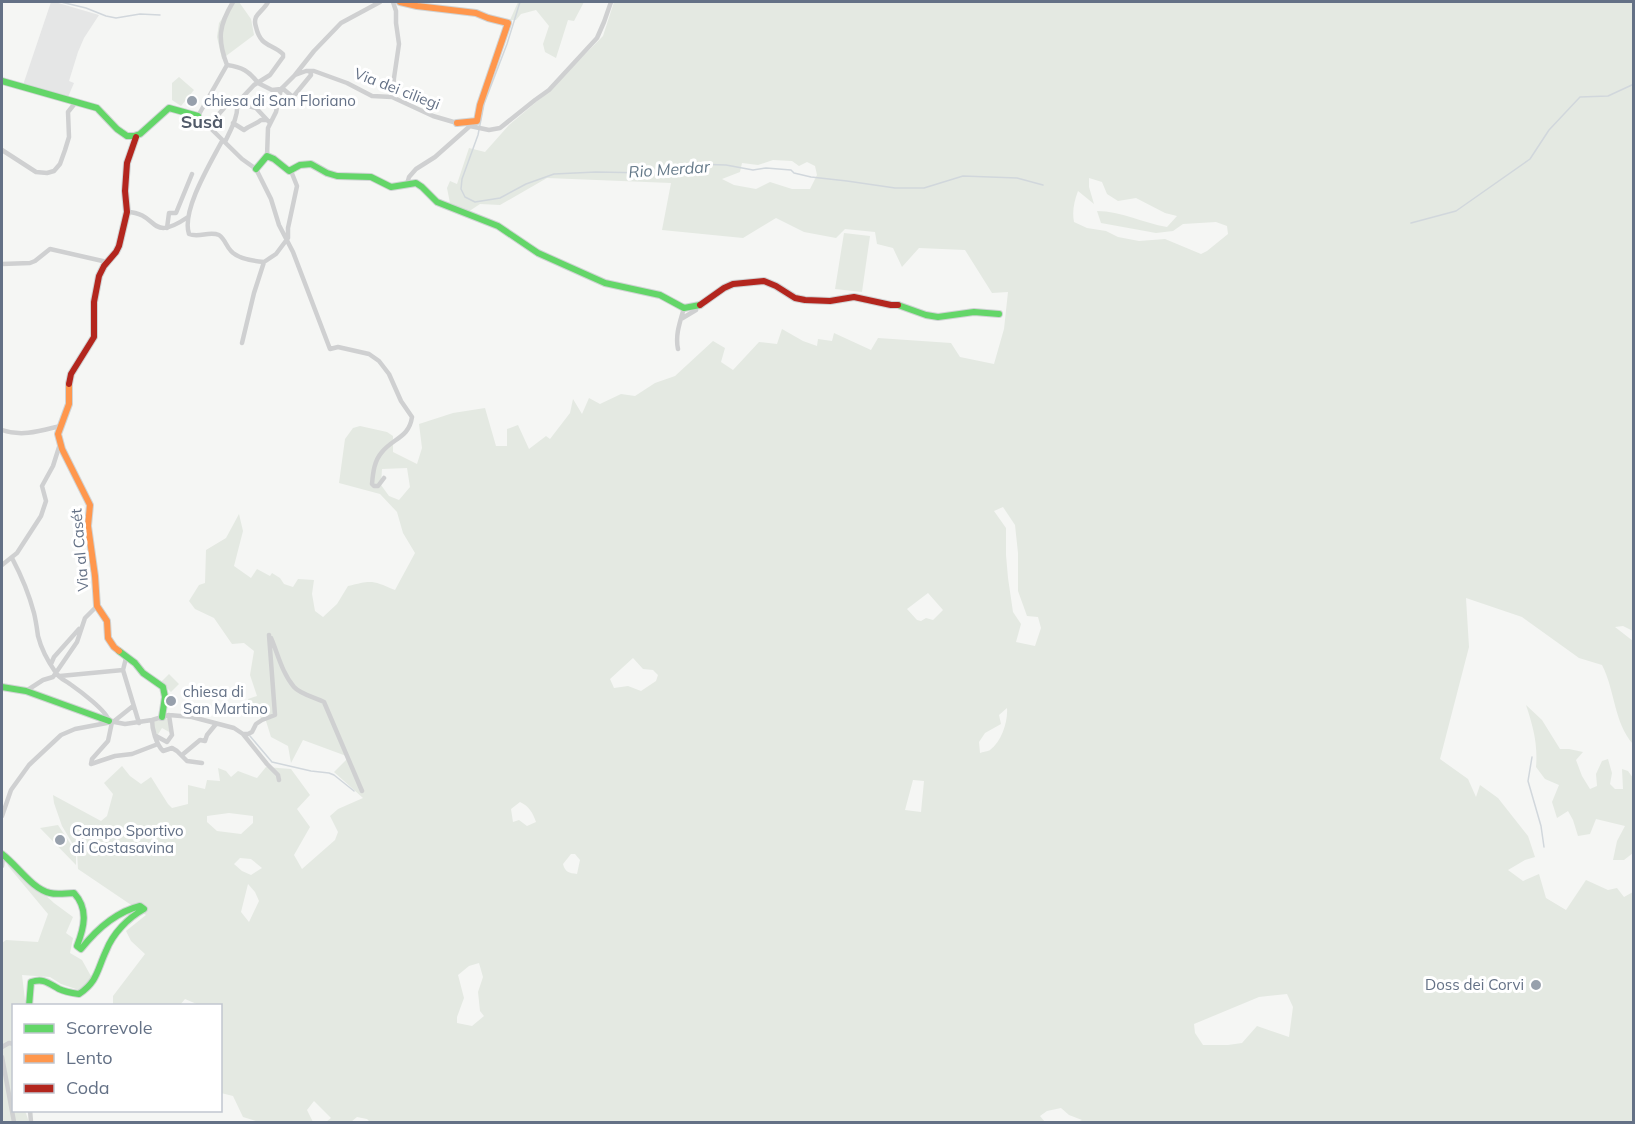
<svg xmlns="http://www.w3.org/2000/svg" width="1635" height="1124" font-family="Mulish,sans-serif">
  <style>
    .built { fill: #e5e6e6 }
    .green { fill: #e4e9e2; fill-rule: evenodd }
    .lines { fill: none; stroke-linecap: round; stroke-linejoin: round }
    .stream { stroke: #d1d7dc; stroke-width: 1.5 }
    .fast-casing { stroke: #d0d3d4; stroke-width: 8 }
    .slow-casing { stroke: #d0d3d4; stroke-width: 8 }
    .jam-casing { stroke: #d0d3d4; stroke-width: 8 }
    .street { stroke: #cfd0d1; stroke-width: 4.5 }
    .fast { stroke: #63d668; stroke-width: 6 }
    .slow { stroke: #ff974d; stroke-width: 6 }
    .jam { stroke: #b3261e; stroke-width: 6 }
    .poi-dot { fill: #97a0ac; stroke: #fff; stroke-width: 2 }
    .labels { text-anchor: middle; stroke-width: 6; stroke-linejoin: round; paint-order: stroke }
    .street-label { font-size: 15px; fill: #647186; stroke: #fff }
    .poi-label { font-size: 15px; fill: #647186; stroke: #fff; text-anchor: start }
    .water-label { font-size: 16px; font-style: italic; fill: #647989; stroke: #fff }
    .quarter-label { font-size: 18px; font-weight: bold; fill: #525b6a; stroke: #fff }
  </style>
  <rect width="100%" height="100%" fill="#f5f6f4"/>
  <path class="built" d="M51,2H55L99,15L84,38L78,52L69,81L74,83L68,97L23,85Z"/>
  <path class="green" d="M234,2H239L251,19L254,35L222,59L217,37L219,23Z
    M518,2H584L574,21L568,20L556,58L545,52L543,44L549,26L536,10L521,14L516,20H510Z
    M614,2H1633V631L1623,626L1615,627L1633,641L1634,716L1632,719L1633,723V744C1614,723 1615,690 1602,665L1579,658L1522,617L1466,598L1469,647L1440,759L1468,779L1476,797L1480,785L1498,798L1528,836L1535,857L1525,860L1508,870L1523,881L1539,874L1546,898L1566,910L1586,880L1608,890L1617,888L1624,897L1633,892V1122H1077L1082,1120L1069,1115L1061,1108L1047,1111L1040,1116L1045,1122H370L367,1119L357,1117L351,1122H326L331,1118L314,1101L307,1110L313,1122H256V1121L243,1117L233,1096L221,1093L220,1006L199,1005L185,999L180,1005H113V996L145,954L131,941L126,931L146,915L78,869L77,851L62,826L54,803L53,795L101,821L107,816L113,794L104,783L122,766L130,776L141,784L151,777L168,804L172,808L188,804V785L205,789L207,780L220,781L218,768L226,771L231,777L238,771L257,778L266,767L291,769L310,795L297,809L310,827L294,855L302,869L335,840L338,832L330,816L338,809L363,798L334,772L349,757L303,740L291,763L288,746L271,737L266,721L254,713L248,699L257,696L250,675L254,651L244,643L232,644L214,618L195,609L189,601L199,585L205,583L206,550L226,538L239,514L243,531L234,566L251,578L257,569L270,576L272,573L280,578L284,584L293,587L298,579L314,580L312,594L315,611L323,617L337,604L348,586C372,580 372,580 395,590L415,553L403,533L397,512L380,494L339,483L345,439L353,428L360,426L387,432L393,436V452L417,464L422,448L419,424L453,413L485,408L496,446H507V429L518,425L529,449L546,436L550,439L570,413L573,399L582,414L589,398L600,404L621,394L635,396L655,383L675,376L713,341L725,348L721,362L733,370L759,342L777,344L782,329L803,341L817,346L818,339L832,341L834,333L871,350L878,338L951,343L960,357L994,364L1004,329L1008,292L992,293L965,250L919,248L902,267L893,248L877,244L875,232L845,229L836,238L804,232L776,218L743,238L662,230L671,183L547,178L500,205L480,204L468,212L450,203L447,188L450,181L457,184L469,148L485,152L509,125L548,92L603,36ZM773,160L792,161L799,166L807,162L815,166L817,175L810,189H792L770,182L756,189L734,185L722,179L740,172L742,163L758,165ZM1089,178L1102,182L1107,194L1118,201L1136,198L1165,213L1177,216L1167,227C1143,223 1121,211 1097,211L1101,223L1156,233L1173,231L1183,224L1216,222L1227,226L1228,234L1207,251L1201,254L1165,239L1139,241L1118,237L1106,231L1087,228L1074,222C1072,211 1074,202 1078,191L1094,204L1089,187ZM407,468L410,487L399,500L389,496L381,485L382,469ZM1003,507L1015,525L1018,553V591L1027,616L1038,617L1041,628L1035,646L1016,642L1021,624L1013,612L1008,578L1006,555V528L994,511ZM928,593L943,610L933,620L926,618L921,621L917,620L907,609ZM633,658L643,669L653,670L658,675L656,681L641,691L628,686L614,688L610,679ZM1007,708C1008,721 1002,741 990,750C989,751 982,752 980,753L979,742L985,733L1001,724L999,715ZM913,780L924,781L921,812L905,810ZM520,802C529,806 533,813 536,822L527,826L519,820L513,822L511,809ZM229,813L253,816V823L241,834L217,831L207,822V816ZM571,854H575L580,860L577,874C569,873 565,872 563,864ZM240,858L251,859L262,868L251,875L242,871L234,864ZM248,884L255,892L259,901L249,922L241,912ZM479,963L483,977L478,992L480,1011L484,1016L472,1026L457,1023V1017L464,998L458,975L469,966ZM1287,994L1293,1007L1289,1037L1257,1026L1242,1043L1228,1045H1203L1195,1033L1194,1024L1259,997Z
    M179,77L194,90L181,106L172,100V83Z
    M844,233L870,236L862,292L835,289Z
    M169,674L179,684L171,692L161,682Z
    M1526,705L1542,720L1560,749H1569L1583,752L1576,760L1582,776L1590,789L1597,786L1596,774L1602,761L1608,759L1612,773L1610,784L1615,789H1623L1622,769L1628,771L1633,778V853L1624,860H1613L1617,841L1625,826L1596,819L1590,834L1578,836L1573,820L1568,811L1557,818L1552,802L1559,785L1545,779L1536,767C1538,744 1533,726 1526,705Z
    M169,718L171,733L162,728L157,736L152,722Z
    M58,825L76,852V865L40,828Z
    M6,859L54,903L73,917L66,933L73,938L70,953L82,960L92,978L79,990L61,984L50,977L22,975L25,1000L39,1005L14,1006V1110L25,1111L29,1122H2V943L6,940L38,942L48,914L8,866Z"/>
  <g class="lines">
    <path class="stream" d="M61,2L86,8L106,16L116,18L140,14L160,15
      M520,2L507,44L484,104L478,135L462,179L461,189L465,197L475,202L500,198L526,184L554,174L596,172L650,173L694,164L726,165L753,170L766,168L791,170L794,173L811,177L847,181L895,188H924L963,176L1017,178L1043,185
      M1411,223L1456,211L1530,159L1549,130L1580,97L1608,96L1634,84
      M250,736L272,762L311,771L329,773L334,775L354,791
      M1532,757L1528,781L1541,826L1544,847"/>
    <g class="fast-casing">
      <path id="fast" d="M2,81L97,108L117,129L127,136H134L140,134L169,108L198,116
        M256,169L267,156L274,159L289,171L300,165L311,164L327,173L337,176L371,177L391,187L416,183L422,187L437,202L498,226L538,253L605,283L660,295L684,308L700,305
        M898,305L926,315L938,317L974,312L999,314
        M119,651L135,663L143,673L163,687L165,697L162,717
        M2,687L26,691L109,721
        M2,854C17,865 32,889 50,893C58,895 66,893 74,893C89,909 84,928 77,946L81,949C96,930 116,912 140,906L144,909C128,918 113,933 106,951C97,970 98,981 79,994C72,993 65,992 59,989C48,983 44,978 31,982L29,1006"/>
    </g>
    <g class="slow-casing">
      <path id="slow" d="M400,2L417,6L476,13L488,18L508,23L480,105L477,121L457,123
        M69,384V404L58,434L62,449L90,505L88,526L95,576L97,606L107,621L108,638L114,647L119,651"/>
    </g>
    <g class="jam-casing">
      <path id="jam" d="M700,305L724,288L733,284L764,281L776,286L795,298L805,300L830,301L854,297L891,305H898
        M69,384L71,374L94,337V302L99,276L104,266L116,252L119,246L127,212L125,191L127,163L136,137"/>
    </g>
    <path class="street" d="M233,2C219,25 217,39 227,65L198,116L242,159L256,169L271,199L279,225L293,252L330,349L338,347L369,354L379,361L389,374L401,401L412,417C409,438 393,438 382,452C374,461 373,473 372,484L374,486H378L384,478
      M227,65C242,67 249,71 258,83
      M295,75L314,51L341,23L380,2
      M258,83L272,90L281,89
      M282,88L293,97L311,75L310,71
      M281,89L295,75L306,71H314L347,83L372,96L392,97L433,116L457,123
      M392,97L394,78L399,44L396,23V11L393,2
      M237,103L256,108L270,123
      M233,123L244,130C250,125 255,125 261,120H267
      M207,125L210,124L225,107L237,103L254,85L270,75L283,57V54C272,43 261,48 256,27C255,23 254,22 256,17C259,12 265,8 268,2
      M222,141C211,162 181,211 189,234C199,238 209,231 219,235C225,239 226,246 231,251C238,259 253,261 264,262
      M225,142C230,131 239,116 237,103
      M2,150L36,172L47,173L54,171L60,164L65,150L69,137L68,112L76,102
      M267,156L268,128L276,112L281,89
      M407,184L409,177L416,169L435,157L470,126L489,130L500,128L535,100L549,90L597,38L604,22L611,2
      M127,212C160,213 148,244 188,217
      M167,228L169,213H176L192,174
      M2,264L30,263L35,261L50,249L107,262
      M681,319L696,310
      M242,343L254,293L264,262L276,254L288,238V228L297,186L291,171
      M678,349C675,335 680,322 684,308
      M2,430C22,437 40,431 60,426
      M12,558C21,575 29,594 34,613C36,621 37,629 38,636C41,648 49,663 56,673C60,679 65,680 70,684C80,691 107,711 109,721L125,724L152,720L169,715L192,717L234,728L243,734H248L252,732L256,724L262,720L275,715L269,635
      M2,565L17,553L41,516L46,501L42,486L53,466L60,444
      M271,638C278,654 282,673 294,687C300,694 316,698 324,702L362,791
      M126,658L123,670L139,723
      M51,664L54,657L79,629
      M60,676L123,670
      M26,691L43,680L53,677L77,642L85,618L97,606
      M152,720C152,729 156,744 163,751L172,748L177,751L187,761L202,763
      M113,722L133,706
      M243,734L267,764L278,775L279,780
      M156,736L167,742L172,735L169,715
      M182,755L200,740L205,741L207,735L216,724
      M2,816L11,790L29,765L61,735L75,729L112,722L108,741L92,759L91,764L115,756L132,754L158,744
      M2,866L3,854
      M2,1047L9,1043L14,1044
      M2,1057L14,1122
      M30,1110L31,1122"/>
    <use href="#fast" class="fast"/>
    <use href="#slow" class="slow"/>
    <use href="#jam" class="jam"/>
  </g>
  <g class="poi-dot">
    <circle cx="192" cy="101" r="6"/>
    <circle cx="171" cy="701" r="6"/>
    <circle cx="60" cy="840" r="6"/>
    <circle cx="1536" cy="985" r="6"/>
  </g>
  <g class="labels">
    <g class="street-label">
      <text transform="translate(397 89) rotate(21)" y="5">Via dei ciliegi</text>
      <text transform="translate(80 550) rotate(-95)" y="5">Via al Casét</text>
    </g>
    <g class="poi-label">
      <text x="204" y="106">chiesa di San Floriano</text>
      <text x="183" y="697">chiesa di<tspan x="183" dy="17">San Martino</tspan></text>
      <text x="72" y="836">Campo Sportivo<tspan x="72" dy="17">di Costasavina</tspan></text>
      <text x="1524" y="990" text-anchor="end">Doss dei Corvi</text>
    </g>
    <g class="water-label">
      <text transform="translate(669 169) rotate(-4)" y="6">Rio Merdar</text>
    </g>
    <g class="quarter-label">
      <text x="202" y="128">Susà</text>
    </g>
  </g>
  <rect width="1635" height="1124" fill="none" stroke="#647186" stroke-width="6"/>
  <rect x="12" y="1004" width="210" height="108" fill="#ffffff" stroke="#c1c6cf" stroke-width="1.5"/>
  <rect x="24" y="1024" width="30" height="9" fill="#63d668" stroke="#c1c6cf" stroke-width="1.5"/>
  <text x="66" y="1034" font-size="18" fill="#647186">Scorrevole</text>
  <rect x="24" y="1054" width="30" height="9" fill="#ff974d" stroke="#c1c6cf" stroke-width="1.5"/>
  <text x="66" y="1064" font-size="18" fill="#647186">Lento</text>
  <rect x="24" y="1084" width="30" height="9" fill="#b3261e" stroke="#c1c6cf" stroke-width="1.5"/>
  <text x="66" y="1094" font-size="18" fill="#647186">Coda</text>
</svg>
